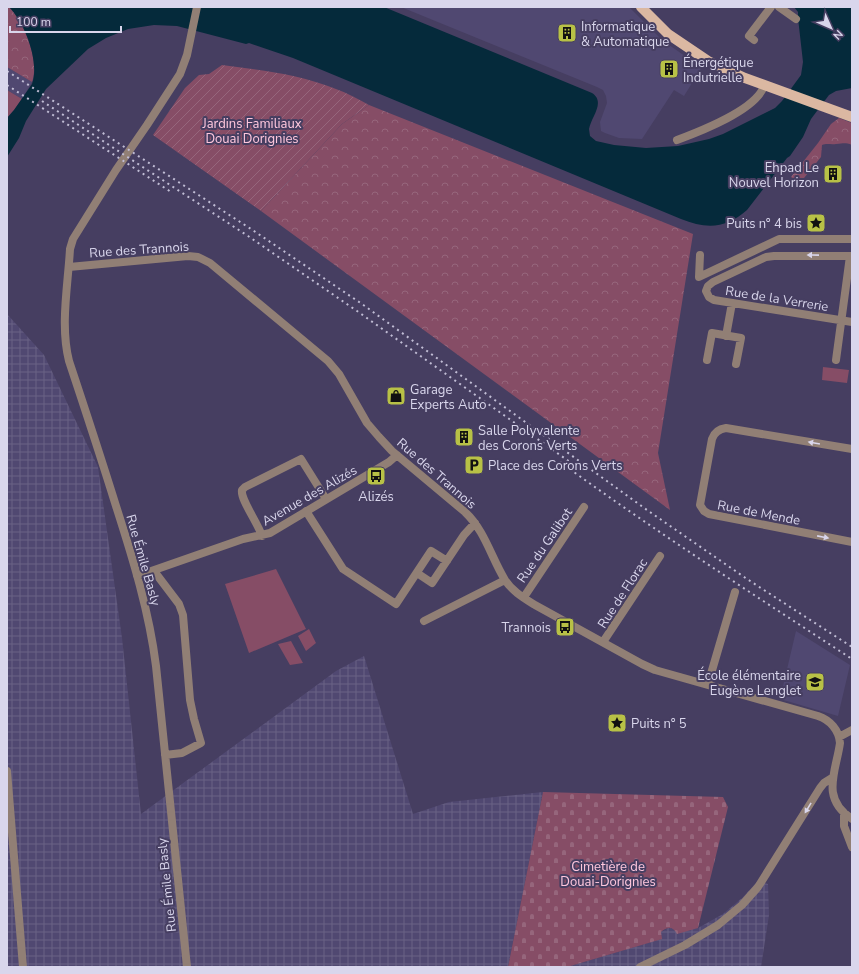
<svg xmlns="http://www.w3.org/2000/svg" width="859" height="974" font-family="'Nunito Sans',sans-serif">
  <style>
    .built { fill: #504871 }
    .industrial { fill: url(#industrial-grid) }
    .green { fill: #864d66 }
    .forest { fill: url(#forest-crowns) }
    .cemetery { fill: url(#cemetery-stones) }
    .garden { fill: url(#garden-furrows) }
    .water { fill: #052a3b }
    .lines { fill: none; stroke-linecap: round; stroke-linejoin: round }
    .minor { stroke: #917f75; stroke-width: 8 }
    .major { stroke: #dbb8a2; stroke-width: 10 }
    .rail { stroke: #c1bdd5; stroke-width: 2; stroke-dasharray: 2 4; stroke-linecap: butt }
    .oneway { fill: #d9d6ec }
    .labels { text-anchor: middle; stroke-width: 4; stroke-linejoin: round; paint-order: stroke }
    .poi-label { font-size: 13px; fill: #d9d6ec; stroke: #463e61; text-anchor: start }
    .park-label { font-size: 13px; fill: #ffc7dd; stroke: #463e61 }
    .street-label { font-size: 13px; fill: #d9d6ec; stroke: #463e61 }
  </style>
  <defs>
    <pattern id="industrial-grid" width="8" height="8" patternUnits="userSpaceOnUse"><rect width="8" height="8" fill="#504871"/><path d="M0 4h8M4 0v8" fill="none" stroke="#696285"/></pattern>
    <pattern id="forest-crowns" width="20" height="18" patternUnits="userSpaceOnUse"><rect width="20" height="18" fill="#864d66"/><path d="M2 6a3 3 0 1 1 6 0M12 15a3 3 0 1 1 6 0" fill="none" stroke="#96667c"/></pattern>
    <pattern id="cemetery-stones" width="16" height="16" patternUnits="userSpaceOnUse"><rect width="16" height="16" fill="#864d66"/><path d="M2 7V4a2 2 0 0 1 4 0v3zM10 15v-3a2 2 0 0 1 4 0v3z" fill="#96667c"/></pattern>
    <pattern id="garden-furrows" width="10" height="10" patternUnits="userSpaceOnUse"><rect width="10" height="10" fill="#864d66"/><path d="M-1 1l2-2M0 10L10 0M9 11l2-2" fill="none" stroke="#96667c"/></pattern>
  </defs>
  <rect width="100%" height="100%" fill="#463e61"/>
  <path class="built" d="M401,7H629L662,40L692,61L702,67L684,96L674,90L642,139L619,138L605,133L601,131L600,122L607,103L606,96L603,90L597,87Z
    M7,67L32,82L22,99L7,90Z
    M796,631L850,665L838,716L780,699Z"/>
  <path class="industrial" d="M7,314L44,355L98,467L122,638L141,814L336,671L364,656L413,814L449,802L543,792L508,967H7Z
    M758,881L768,884L769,915L761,967H567L661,939V932L668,928H671L675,930L698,928L723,914L742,898Z"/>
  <path class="green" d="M7,90L22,99L14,110L7,118Z
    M823,367L849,370L847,383L822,380Z
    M276,569L306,629L249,653L225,584Z
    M309,629L316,643L306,651L298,636Z
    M291,641L303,663L290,665L278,644Z"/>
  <path class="forest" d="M7,7H9C24,22 40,61 32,82L7,67Z
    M369,105L693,234L658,453L670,510L261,211L342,124Z
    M839,118L852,123V145C844,142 843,144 836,144C831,145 827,143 822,145L821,157L800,183L791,177L818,143L831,124Z"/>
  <path class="cemetery" d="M543,792L723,797L728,807L698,928L677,934C673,926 667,927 661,932L662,939L567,967H508Z"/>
  <path class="garden" d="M222,65C261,70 299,74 336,89C347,93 358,99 369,105L342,124L261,211L153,135L185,88L199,75L209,74Z"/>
  <path class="water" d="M9,7H249L254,8L262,7H384L592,93C606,102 591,117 589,129L590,136L596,141L614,145L646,148L678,146L709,139L723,134L775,108L782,101L801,75L803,62L798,18V12L794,7H852V88L836,91L829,95L811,119L803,137L790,156L787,158L747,210C726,229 706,229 681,219L293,58L249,43L246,44L177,26L154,25L128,29L106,38L88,49L46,89L26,121L19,138L7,157V118L14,110L32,84C40,62 25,23 9,7Z"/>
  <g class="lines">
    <path class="minor" d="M779,7L796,19
      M754,40L749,36L771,7
      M677,140C701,131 756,110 764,86
      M700,255L699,277L779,239H852
      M852,256H774L766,257L713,282L708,286L706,291L709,297L714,300L852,322
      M69,267L188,256L198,257L210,263L328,361L339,374L367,423L379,437L392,451L465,512C485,531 491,557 505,580C512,591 524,598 535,605L642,664L655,670L818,716C830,720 839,730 840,743C836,772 820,798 852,819
      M726,336L732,303
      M707,360L712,333L741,338L736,364
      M836,360L850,256
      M852,449L726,428C719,429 714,433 712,439L700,505L704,511L709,514L852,542
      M306,511L343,569L396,604L431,551L447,561
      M262,536C258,523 240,499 242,490L245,487L301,459L326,499
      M154,571L179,604L183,615L190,700L194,719L201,743L182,753L165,755
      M417,573L432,583L464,535L475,523
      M137,576L243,539L270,533L389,462L397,455
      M524,597L584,507
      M424,621L505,580
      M603,642L660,556
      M708,684L735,592
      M839,737L852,730
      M7,771L23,967
      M844,813V826L852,847
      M187,967L156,666C149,611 133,559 116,506C101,458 85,409 69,361C60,326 68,285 70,249L73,239L116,170L147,125L180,74L187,55L197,7
      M640,967L685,945L718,925L742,905L758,887L820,788L824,783L832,778"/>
    <path class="major" d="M641,7L668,34L708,61L745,78L852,117"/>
    <path class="rail" d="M7,71L251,229L362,304L647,510L747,579L852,647
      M7,85L171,192
      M42,101L248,236L357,311L577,467
      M560,462C655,531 754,595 852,659"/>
  </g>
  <defs><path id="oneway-solid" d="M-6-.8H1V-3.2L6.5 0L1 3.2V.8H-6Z"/></defs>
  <g class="oneway">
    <use href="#oneway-solid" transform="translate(813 255) rotate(-179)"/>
    <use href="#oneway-solid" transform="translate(814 443) rotate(-170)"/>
    <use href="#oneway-solid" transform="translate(823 537) rotate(11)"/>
    <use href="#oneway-solid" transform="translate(808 808) rotate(121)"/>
  </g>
  <defs>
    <g id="building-square" transform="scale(1)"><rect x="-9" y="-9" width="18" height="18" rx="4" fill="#b8c146" stroke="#463e61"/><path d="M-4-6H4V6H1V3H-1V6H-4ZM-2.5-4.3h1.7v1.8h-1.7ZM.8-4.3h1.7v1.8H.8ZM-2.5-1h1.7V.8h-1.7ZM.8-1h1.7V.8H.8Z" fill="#111"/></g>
    <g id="sight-square" transform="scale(1)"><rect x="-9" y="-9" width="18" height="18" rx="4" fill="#b8c146" stroke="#463e61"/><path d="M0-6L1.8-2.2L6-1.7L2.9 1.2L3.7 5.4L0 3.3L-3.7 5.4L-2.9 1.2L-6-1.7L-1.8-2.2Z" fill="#111"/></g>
    <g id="shop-square" transform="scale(1)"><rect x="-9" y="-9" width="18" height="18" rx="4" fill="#b8c146" stroke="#463e61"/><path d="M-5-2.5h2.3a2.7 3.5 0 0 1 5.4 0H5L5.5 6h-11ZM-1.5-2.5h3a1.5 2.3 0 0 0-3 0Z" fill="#111"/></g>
    <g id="parking-square" transform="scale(1)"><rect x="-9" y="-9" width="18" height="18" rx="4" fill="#b8c146" stroke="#463e61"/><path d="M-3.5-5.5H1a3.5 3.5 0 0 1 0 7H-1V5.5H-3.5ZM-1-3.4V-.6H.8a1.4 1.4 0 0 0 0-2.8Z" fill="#111"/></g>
    <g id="bus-square" transform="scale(1)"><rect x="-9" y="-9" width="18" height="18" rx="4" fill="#b8c146" stroke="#463e61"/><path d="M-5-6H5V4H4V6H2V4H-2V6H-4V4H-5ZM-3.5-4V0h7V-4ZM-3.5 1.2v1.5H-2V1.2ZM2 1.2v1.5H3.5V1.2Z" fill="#111"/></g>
    <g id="school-square" transform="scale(1)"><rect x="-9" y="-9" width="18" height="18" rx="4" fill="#b8c146" stroke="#463e61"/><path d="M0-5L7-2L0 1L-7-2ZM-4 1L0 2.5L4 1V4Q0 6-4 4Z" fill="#111"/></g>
  </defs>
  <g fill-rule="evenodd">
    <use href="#building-square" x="567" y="33"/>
    <use href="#building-square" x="669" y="69"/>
    <use href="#building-square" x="833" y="174"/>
    <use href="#sight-square" x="816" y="223"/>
    <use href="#shop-square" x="396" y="396"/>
    <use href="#building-square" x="464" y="437"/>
    <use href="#parking-square" x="474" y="465"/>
    <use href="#bus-square" x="376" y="476"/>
    <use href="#bus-square" x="565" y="627"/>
    <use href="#school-square" x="815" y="682"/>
    <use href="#sight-square" x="617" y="723"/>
  </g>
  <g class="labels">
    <g class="poi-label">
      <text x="581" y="31">Informatique<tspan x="581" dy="15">&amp; Automatique</tspan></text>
      <text x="683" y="67">Énergétique<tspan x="683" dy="15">Indutrielle</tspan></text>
      <text x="819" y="172" text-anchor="end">Ehpad Le<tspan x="819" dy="15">Nouvel Horizon</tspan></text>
      <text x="802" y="228" text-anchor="end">Puits n° 4 bis</text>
      <text x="410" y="394">Garage<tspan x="410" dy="15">Experts Auto</tspan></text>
      <text x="478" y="435">Salle Polyvalente<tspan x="478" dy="15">des Corons Verts</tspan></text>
      <text x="488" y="470">Place des Corons Verts</text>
      <text x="376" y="501" text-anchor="middle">Alizés</text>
      <text x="551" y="632" text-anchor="end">Trannois</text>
      <text x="801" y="680" text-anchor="end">École élémentaire<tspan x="801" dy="15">Eugène Lenglet</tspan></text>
      <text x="631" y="728">Puits n° 5</text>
    </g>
    <g class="park-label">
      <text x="252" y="128">Jardins Familiaux<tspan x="252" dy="15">Douai Dorignies</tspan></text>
      <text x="608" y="871">Cimetière de<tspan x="608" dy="15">Douai-Dorignies</tspan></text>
    </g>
    <g class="street-label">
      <text transform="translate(139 249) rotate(-4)" y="5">Rue des Trannois</text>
      <text transform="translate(777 298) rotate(9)" y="5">Rue de la Verrerie</text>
      <text transform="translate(437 473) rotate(41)" y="5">Rue des Trannois</text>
      <text transform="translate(309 495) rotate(-30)" y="5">Avenue des Alizés</text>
      <text transform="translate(759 512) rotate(11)" y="5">Rue de Mende</text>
      <text transform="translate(544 545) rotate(-56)" y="5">Rue du Galibot</text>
      <text transform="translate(144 560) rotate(74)" y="5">Rue Émile Basly</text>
      <text transform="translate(622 593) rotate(-57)" y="5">Rue de Florac</text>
      <text transform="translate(166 885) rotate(-96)" y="5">Rue Émile Basly</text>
    </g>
  </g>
  <rect width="859" height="974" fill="none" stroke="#d9d6ec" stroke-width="16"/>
  <g transform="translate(831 28) rotate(135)" stroke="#463e61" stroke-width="3" paint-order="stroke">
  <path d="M0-3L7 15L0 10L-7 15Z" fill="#d9d6ec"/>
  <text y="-6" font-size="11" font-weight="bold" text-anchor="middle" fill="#d9d6ec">N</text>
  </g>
  <path d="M10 26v6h111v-6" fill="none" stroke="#d9d6ec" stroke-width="2"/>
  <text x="16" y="26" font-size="12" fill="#d9d6ec" stroke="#463e61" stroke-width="3" paint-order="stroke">100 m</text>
</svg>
